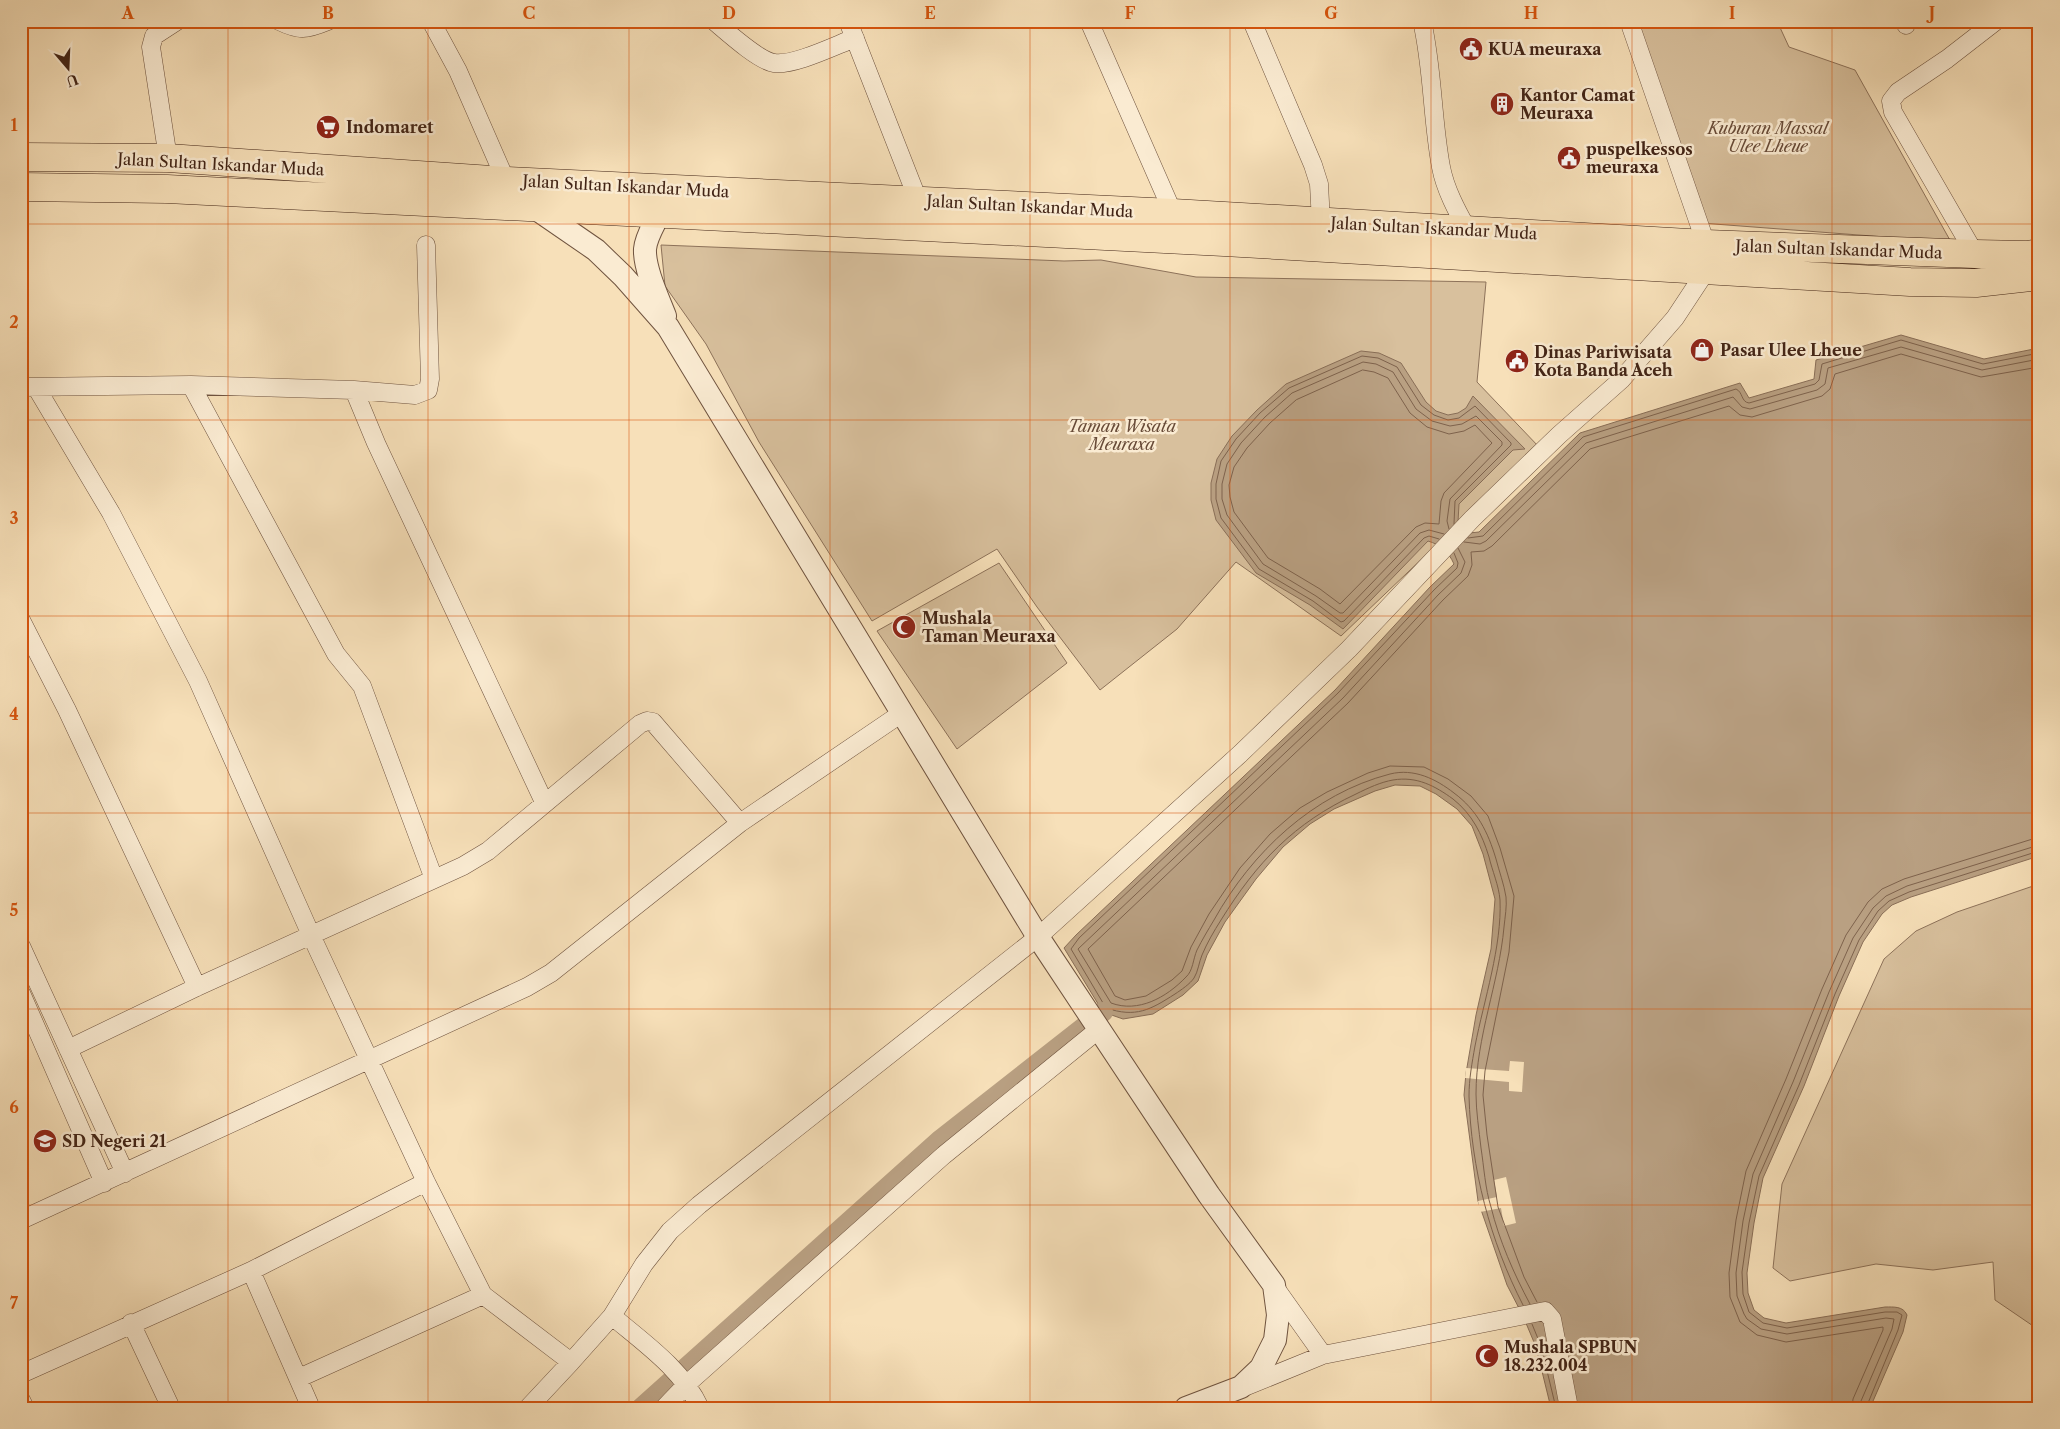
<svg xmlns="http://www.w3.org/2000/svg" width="2060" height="1429" font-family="'Libre Caslon Text',serif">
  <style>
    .green { fill: #d8c09d; stroke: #8d725a }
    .water { fill: #b9a082; stroke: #896e57 }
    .pier { fill: #f7e0b9 }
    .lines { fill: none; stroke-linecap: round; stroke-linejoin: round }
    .shore { stroke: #7e624c; stroke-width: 1 }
    .canal { stroke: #b9a082; stroke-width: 20 }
    .minor-casing { stroke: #6f533f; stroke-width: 19 }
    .tertiary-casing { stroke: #6f533f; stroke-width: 24 }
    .trunk-casing { stroke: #422416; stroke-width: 29 }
    .minor { stroke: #faebd2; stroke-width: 18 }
    .tertiary { stroke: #faebd2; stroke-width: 22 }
    .trunk { stroke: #f7e0b9; stroke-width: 28 }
    .grid { fill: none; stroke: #d7540d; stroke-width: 1; stroke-opacity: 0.55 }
    .labels { text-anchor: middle; stroke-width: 5; stroke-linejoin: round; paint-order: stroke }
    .poi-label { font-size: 16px; font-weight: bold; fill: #422416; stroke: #faebd2; text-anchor: start }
    .park-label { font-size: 16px; font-style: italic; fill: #684b38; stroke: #faebd2 }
    .street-label { font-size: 16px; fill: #422416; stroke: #faebd2 }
    .neatline { fill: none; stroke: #d7540d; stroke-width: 2 }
    .grid-label { font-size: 16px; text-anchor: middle; font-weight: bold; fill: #d7540d }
  </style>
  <rect width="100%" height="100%" fill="#f7e0b9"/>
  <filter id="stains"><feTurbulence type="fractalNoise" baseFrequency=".004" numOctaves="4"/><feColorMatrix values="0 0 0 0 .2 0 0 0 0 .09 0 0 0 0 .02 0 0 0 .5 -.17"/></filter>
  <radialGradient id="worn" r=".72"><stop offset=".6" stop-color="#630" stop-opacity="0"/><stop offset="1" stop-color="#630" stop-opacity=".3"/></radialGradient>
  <path class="green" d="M1632,21H1777L1789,47L1855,70L1951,242L1701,223Z
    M661,245L1064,261L1101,260L1196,277L1486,282L1477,382L1539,447L1341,636L1236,562L1177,629L1100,690L1037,607L997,549L872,621L759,442L706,344L665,286Z
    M999,563L1067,663L957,749L877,631Z
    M2039,884V1330L1995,1300L1993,1262L1933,1270L1876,1264L1790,1281L1773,1268L1782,1184L1884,959L1916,931L1957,912Z"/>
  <path class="water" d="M1901,335L1984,359L2039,348V856L1911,897L1892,905L1882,914L1863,942L1839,996L1804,1086L1763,1178L1754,1223L1747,1273L1748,1293L1754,1310L1764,1318L1786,1323L1885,1307C1894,1307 1903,1306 1907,1315L1903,1332L1870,1408H1551L1536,1347L1523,1316L1507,1285L1478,1201L1464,1095L1466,1073L1476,1015L1491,949L1495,899L1483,854L1472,826L1457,809L1436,794L1420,786L1395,785L1375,791L1334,809L1310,824L1283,847L1256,879L1225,922L1207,955L1198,981L1183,995L1153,1014L1123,1019L1103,1012L1064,948L1076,935L1335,690L1430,587L1454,564C1448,551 1441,545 1428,541L1343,629L1310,605L1256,573L1216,520L1211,500V483L1217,459L1232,436L1257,410L1286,384L1361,351L1379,353L1401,363L1426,402L1436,411L1448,415L1458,413L1466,408L1473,396L1525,449L1513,450L1459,504L1458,522L1469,533L1479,532L1580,433L1740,383L1749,398L1814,379L1816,360Z"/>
  <path class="pier" d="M1510,1061L1524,1062L1522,1092L1509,1091V1082L1465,1078L1466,1068L1509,1071Z
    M1506,1177L1516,1223L1504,1226L1501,1208L1480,1212L1478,1201L1497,1197L1494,1180Z"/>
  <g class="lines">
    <path class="shore" d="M1363,370L1374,372L1388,378L1410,413L1427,427L1449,434L1464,431L1475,425L1492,443L1444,493L1441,501L1439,524L1425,523L1416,527L1340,604L1320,589L1268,558L1234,512L1230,497L1229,485L1234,467L1247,448L1270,423L1296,400Z
      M1444,534L1429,530L1420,533L1343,613H1340L1316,596L1263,564L1227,515L1222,499V484L1227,464L1241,443L1265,417L1292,393L1363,362L1376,364L1393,372L1416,409L1432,421L1450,426L1462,424L1476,416L1502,442V445L1450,499L1447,521L1449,529
      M1468,538L1483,536L1583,437L1736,389C1743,392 1741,402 1749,403L1815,384L1819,380L1822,364L1901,340L1983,364L2039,353
      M1439,539L1429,536L1424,538L1344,621L1341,622L1313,601L1259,569L1221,518L1216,499V484L1221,461L1236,439L1260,413L1289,388L1362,356L1378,358L1397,367L1421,405L1434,415L1448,420L1459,418L1475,406L1511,443V445L1455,501L1454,524
      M1464,542L1480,544L1486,541L1586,443L1733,397L1742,407L1750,409L1817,390L1825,384L1828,368L1901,347L1982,370L2039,359
      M1458,548L1465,562L1461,573L1438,595L1343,698L1078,949L1111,1003C1138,1013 1166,998 1186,977C1193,971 1193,959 1197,950C1202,940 1208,930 1214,920C1252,852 1313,794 1390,774C1414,768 1436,779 1454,793C1477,810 1488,832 1496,859C1499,871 1504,884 1506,897C1507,906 1505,917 1504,927C1499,983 1476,1037 1476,1094C1476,1111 1479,1130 1481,1148C1484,1167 1485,1188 1491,1207C1499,1240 1514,1274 1530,1304
      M1454,553L1458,563L1457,568L1434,590L1338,693L1079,938L1071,949L1106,1008C1136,1018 1150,1010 1175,994C1181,990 1190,984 1194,978C1198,972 1199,962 1202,955C1207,943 1214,931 1221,920C1257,862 1294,823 1356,794C1368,788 1381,782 1393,780C1417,776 1435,786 1453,799C1472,814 1482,834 1489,857C1492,870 1499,886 1500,900C1502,946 1484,1000 1475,1046C1472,1063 1469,1079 1469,1096C1471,1168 1490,1241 1523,1305
      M1537,1302L1524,1277L1498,1207L1487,1135L1483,1095L1485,1071L1509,952L1514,896L1500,848L1488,816L1471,796L1448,779L1424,767L1390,766L1368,773L1327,792L1300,808L1270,834L1240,868L1209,914L1191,947L1182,971L1172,980L1146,996L1125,1000L1115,996L1088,949L1348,703L1443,600L1468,576L1472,565L1471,552L1484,551L1492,546L1590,449L1729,406L1740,415L1752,417L1822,396L1830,389L1835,374L1901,354L1981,377L2039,367
      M1532,1324L1541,1346L1556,1408
      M1852,1408L1853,1399L1883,1330V1327L1786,1342L1757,1335L1740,1322L1730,1297L1729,1273L1736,1220L1746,1171L1786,1079L1822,989L1846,935L1868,902L1882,889L1904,879L2039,837
      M1860,1408L1861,1401L1892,1329L1894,1319L1886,1318L1787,1334L1761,1329L1747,1319L1744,1314L1737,1296L1736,1273L1743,1221L1753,1174L1793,1082L1829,992L1853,938L1873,908L1886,896L1907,886L2039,845
      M1866,1408L1898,1330L1902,1315L1897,1312H1885L1787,1328L1763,1323L1749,1312L1743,1294L1742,1272L1749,1223L1759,1176L1799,1085L1835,994L1859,940L1878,911L1889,901L1909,892L2039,851"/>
    <path class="canal" d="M641,1408L941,1139L1103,1012"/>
    <g class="minor-casing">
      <path id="minor" d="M279,21C300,31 306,30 328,21
        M431,21L458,71L506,181
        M714,21C727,32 759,61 774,63C794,66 836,45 855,38
        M848,21L918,200
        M1089,21L1173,213
        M1252,21L1313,165L1319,184L1321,222
        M1422,21C1433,69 1432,119 1441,167C1445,189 1457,211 1468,231
        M1629,21L1706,244
        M1904,21L1906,25
        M168,158L151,47L154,36L177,21
        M1975,254L1893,112L1891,101L1898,92L1947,59L1996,21
        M191,385L336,654L362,686L434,879
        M21,387L191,385L354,390L415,395L428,390L430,379L426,245
        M36,387L111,513L198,681L311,935L426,1182L483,1295L571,1362L612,1316L644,1264L670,1231L699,1205L1038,937L1240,754L1349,649L1472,519L1559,435L1621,380L1675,318L1706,271
        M354,390L376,443L544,802
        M21,620L67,710L197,987
        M21,946L125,1173
        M21,993L104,1183
        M68,1049L197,987L463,866L488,851L640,724L647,721L653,722L740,823
        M21,1220L527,987L551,973L740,823L902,713
        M251,1271L311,1408
        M1274,1286L1323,1355
        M612,1316C644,1343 682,1369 700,1408
        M131,1323L171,1408
        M21,1374L251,1271L426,1182
        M299,1378L483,1295
        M1247,1386L1323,1355L1545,1311L1552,1319L1569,1408
        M21,1400L25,1408
        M528,1408L571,1362
        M664,1408L687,1384L944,1155L1098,1030"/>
    </g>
    <g class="tertiary-casing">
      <path id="tertiary" d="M535,208L596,250L623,276L668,327L1038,937L1209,1195L1274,1285L1278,1315L1275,1340L1261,1368L1241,1387L1186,1408
        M659,214C654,225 646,237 645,249C644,268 658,298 665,316"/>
    </g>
    <g class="trunk-casing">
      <path id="trunk" d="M21,157L168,158L506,181L1173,213L1706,244L1975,254L2027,255L2039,253
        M21,187L167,189L1224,242L1910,282L1976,283L2039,276"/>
    </g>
    <use href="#minor" class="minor"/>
    <use href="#tertiary" class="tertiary"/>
    <use href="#trunk" class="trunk"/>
  </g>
  <path class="grid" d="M228,21V1408M428,21V1408M629,21V1408M830,21V1408M1030,21V1408M1230,21V1408M1431,21V1408M1632,21V1408M1832,21V1408M21,224H2039M21,420H2039M21,616H2039M21,813H2039M21,1009H2039M21,1205H2039"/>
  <defs>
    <g id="civic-disc" transform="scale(1.25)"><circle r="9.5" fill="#8f2418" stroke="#faebd2"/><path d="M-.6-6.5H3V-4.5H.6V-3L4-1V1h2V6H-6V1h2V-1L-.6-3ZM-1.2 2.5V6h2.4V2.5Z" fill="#fff"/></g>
    <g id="building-disc" transform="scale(1.25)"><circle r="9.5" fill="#8f2418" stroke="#faebd2"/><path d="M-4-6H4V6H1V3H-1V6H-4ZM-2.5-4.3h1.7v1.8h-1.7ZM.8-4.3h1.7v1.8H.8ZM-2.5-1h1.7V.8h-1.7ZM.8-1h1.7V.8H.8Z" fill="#fff"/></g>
    <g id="supermarket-disc" transform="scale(1.25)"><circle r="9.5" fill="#8f2418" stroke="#faebd2"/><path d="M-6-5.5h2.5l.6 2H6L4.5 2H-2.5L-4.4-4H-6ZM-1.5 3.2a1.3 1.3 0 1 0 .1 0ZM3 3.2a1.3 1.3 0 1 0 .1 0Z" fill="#fff"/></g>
    <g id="shop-disc" transform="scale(1.25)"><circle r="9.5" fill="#8f2418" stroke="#faebd2"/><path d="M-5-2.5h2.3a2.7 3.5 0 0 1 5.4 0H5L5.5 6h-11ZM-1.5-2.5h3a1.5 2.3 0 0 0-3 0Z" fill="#fff"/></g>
    <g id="mosque-disc" transform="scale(1.25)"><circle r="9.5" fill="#8f2418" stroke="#faebd2"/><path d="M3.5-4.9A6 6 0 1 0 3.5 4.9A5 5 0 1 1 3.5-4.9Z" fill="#fff"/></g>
    <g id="school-disc" transform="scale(1.25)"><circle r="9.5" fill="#8f2418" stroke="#faebd2"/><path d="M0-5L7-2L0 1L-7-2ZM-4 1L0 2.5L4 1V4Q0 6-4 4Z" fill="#fff"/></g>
  </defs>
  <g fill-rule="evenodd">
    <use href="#civic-disc" x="1471" y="49"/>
    <use href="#building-disc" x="1502" y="104"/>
    <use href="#supermarket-disc" x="328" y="127"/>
    <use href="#civic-disc" x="1569" y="158"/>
    <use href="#shop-disc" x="1702" y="350"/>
    <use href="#civic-disc" x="1517" y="361"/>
    <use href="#mosque-disc" x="904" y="627"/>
    <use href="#school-disc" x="45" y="1141"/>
    <use href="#mosque-disc" x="1487" y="1356"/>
  </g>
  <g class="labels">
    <g class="poi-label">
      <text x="1488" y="55">KUA meuraxa</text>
      <text x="1520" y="101">Kantor Camat<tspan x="1520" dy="18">Meuraxa</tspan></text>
      <text x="346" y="133">Indomaret</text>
      <text x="1586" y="155">puspelkessos<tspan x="1586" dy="18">meuraxa</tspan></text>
      <text x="1720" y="356">Pasar Ulee Lheue</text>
      <text x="1534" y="358">Dinas Pariwisata<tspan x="1534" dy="18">Kota Banda Aceh</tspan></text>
      <text x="922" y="624">Mushala<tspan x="922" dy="18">Taman Meuraxa</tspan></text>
      <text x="62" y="1147">SD Negeri 21</text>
      <text x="1504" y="1353">Mushala SPBUN<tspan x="1504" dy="18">18.232.004</tspan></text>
    </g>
    <g class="park-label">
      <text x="1768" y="134">Kuburan Massal<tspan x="1768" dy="18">Ulee Lheue</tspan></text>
      <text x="1122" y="432">Taman Wisata<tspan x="1122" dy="18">Meuraxa</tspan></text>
    </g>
    <g class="street-label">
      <text transform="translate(221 164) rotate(3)" y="6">Jalan Sultan Iskandar Muda</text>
      <text transform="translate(626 186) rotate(3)" y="6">Jalan Sultan Iskandar Muda</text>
      <text transform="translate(1030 206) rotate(3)" y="6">Jalan Sultan Iskandar Muda</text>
      <text transform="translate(1434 228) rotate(3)" y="6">Jalan Sultan Iskandar Muda</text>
      <text transform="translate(1839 249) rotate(2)" y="6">Jalan Sultan Iskandar Muda</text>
    </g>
  </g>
  <rect width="2060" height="1429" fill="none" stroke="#f7e0b9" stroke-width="55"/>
  <g transform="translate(68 68) rotate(161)" stroke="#faebd2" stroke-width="4" paint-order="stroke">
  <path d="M0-4L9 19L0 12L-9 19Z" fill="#422416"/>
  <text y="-8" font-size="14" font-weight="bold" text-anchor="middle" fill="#422416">U</text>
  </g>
  <rect x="28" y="28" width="2004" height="1374" class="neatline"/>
  <g class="grid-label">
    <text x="128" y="19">A</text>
    <text x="328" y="19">B</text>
    <text x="529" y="19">C</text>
    <text x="729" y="19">D</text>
    <text x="930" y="19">E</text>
    <text x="1130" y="19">F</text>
    <text x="1331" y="19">G</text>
    <text x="1531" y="19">H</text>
    <text x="1732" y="19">I</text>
    <text x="1932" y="19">J</text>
    <text x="14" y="131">1</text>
    <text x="14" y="328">2</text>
    <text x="14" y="524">3</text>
    <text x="14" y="720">4</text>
    <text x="14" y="916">5</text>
    <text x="14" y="1113">6</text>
    <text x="14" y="1309">7</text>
  </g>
  <rect width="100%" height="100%" filter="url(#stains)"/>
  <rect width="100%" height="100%" fill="url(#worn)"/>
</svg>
